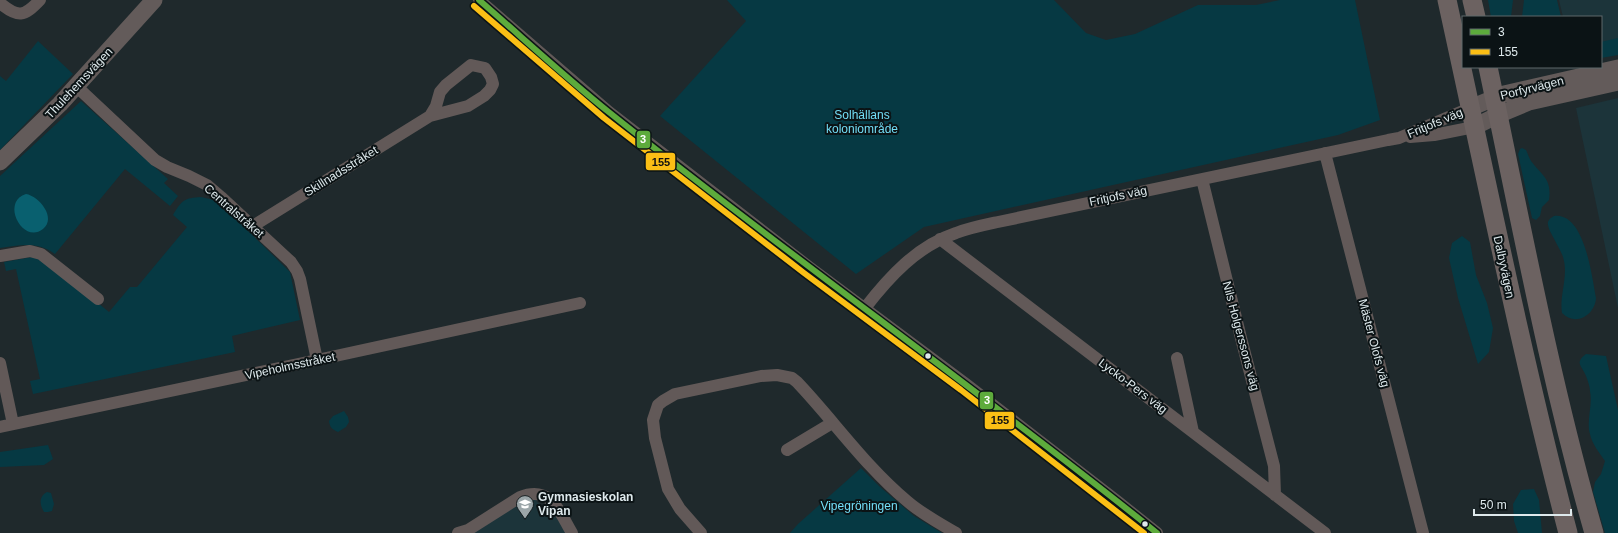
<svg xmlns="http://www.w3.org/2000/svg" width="1618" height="533" font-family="Helvetica,sans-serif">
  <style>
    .built { fill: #1c343a }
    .green { fill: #063943 }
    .water { fill: #09606f }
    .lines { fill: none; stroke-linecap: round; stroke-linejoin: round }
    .street { stroke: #625958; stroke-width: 12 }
    .secondary { stroke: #635b5a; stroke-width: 17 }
    .primary { stroke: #6c6261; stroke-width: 19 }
    .bus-1-casing { stroke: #0b1315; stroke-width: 9 }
    .bus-2-casing { stroke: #0b1315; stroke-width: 9 }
    .bus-1 { stroke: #5dab3c; stroke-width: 6 }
    .bus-2 { stroke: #fbbf15; stroke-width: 6 }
    .bus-dot { fill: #dee9ec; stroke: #0b1315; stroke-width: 1.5 }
    .labels { text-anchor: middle; stroke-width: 4; stroke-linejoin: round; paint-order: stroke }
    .street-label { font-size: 12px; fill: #dee9ec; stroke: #0b1315 }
    .park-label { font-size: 12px; fill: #73def7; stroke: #0b1315 }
    .poi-label { font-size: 12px; font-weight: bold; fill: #dee9ec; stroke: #0b1315; text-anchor: start }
    .line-badge { stroke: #0b1315; stroke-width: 1.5 }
    .badge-label { font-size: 11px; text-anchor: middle; font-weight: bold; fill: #fff }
    .pale-badge-label { font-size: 11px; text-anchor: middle; font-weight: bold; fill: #111 }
  </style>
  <rect width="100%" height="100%" fill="#1f292c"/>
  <path class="built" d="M1559,0H1618V52L1601,55V17H1563Z
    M1618,98V308L1576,108Z
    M535,496L537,502L542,506L552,508L572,533H458L520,497Z"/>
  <path class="green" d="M727,0H1054L1086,33L1106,40L1135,34L1198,5H1256L1280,0H1355L1380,120L1338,135L924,227L856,274L660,116L746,21Z
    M1488,0H1513L1511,17H1491Z
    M1524,0H1557L1561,17H1522Z
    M1618,38V55L1601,58V42Z
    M38,41L73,74L0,150V76L6,81Z
    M81,101L168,179L164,183L178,196L170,206L125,169L55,254C38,241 20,245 0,248V176Z
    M1522,148L1526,150C1528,154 1529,158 1531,161C1542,176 1552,178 1549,200L1542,207L1540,216L1536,220L1532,218L1518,154L1520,149Z
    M201,197L214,200L233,216L290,272L300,320L232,336L235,352L33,394L30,381L40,379L16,269L6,271L4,262L32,257L48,262L109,312L130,287H137L187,227L173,215C182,200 184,198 201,197Z
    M1554,216C1585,212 1592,278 1596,298C1595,315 1576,327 1562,313C1559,295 1569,276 1563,257C1560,248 1549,232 1548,225C1547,221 1550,218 1554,216Z
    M1462,236L1470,242L1476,275L1487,303L1493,328L1489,352L1478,364L1458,298L1449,258L1452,243Z
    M1586,354L1606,356L1618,410V533H1605L1593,492L1595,482L1601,474L1605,461C1599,452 1592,444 1590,434C1586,421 1593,405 1590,391C1590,387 1588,381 1586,376C1582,366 1574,363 1586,354Z
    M344,411L348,417L349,422L346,427L338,432C332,429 330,428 329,421L333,416Z
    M48,445L53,459L44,465L0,467V452Z
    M861,468L879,486L914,516L942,533H790L798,524Z
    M1534,489L1539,500L1542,533H1518L1514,521L1513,504L1521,490Z
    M47,492L51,493L54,504L52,511L48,512H44C40,505 38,497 47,492Z"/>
  <path class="water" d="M26,194C39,196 57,218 43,229C23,245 0,202 26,194Z"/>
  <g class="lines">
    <path class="street" d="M479,0L609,112L809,267L966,384L1117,501L1157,533
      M0,3C18,18 24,17 40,0
      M76,86L155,160L167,167L189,176L207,185L221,197L291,262L297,271L300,279L317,360
      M1410,137L1434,135L1474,127
      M1325,153L1423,533
      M1202,179L1241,338L1274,466L1275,495
      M253,226L430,116L468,106L484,96L490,90L493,84L491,77L485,68L471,65L446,85L440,92L436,106L430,116
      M940,239L1325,533
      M0,256L30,251L41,254L98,299
      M865,308C889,277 917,246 956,233C969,228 984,225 998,222L1388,140L1399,138L1470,108
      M1177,358L1193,432
      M0,363L13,424
      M0,427L317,360L580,303
      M787,450L832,423
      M458,533L468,530L520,497C551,485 559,511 572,533
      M701,533L680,509L668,489L655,438L653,420L658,405L663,401L675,394L761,376L777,375L792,378L797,382C834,421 865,466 907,501C922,514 939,523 956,533"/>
    <path class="secondary" d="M1470,108L1504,94L1618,68
      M1474,127L1498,115L1529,102L1618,82
      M0,162L60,104L154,0"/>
    <path class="primary" d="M1447,0C1486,178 1522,357 1568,533
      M1472,0L1476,17
      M1488,67C1521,223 1550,380 1594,533"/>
    <g class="bus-1-casing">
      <path id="bus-1" d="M479,0C523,38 565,77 610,113C790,257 978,389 1157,533"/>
    </g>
    <g class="bus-2-casing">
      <path id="bus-2" d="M474,6L604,118L804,273L961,390L1144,533"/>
    </g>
    <use href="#bus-1" class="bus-1"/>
    <use href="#bus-2" class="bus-2"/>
  </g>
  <defs>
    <g id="school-pin" transform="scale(0.9)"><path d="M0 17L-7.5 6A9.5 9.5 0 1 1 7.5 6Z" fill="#9ba6a9" stroke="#0b1315"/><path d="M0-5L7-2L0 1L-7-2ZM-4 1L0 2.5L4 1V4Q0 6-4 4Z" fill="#fff"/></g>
  </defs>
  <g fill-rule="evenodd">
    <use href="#school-pin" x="525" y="504"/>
  </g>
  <g class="bus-dot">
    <circle cx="928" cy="356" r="3.5"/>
    <circle cx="1145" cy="524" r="3.5"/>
  </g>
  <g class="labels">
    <g class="street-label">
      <text transform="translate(79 83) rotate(-47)" y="4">Thulehemsvägen</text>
      <text transform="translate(1532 88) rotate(-14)" y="4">Porfyrvägen</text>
      <text transform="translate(1435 123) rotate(-23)" y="4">Fritjofs väg</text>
      <text transform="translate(341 171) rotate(-32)" y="4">Skillnadsstråket</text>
      <text transform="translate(1118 196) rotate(-12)" y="4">Fritjofs väg</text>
      <text transform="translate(234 211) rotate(41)" y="4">Centralstråket</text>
      <text transform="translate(1504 267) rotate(78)" y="4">Dalbyvägen</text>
      <text transform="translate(1241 336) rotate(75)" y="4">Nils Holgerssons väg</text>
      <text transform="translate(1374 343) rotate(75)" y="4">Mäster Olofs väg</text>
      <text transform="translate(290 366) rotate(-12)" y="4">Vipeholmsstråket</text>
      <text transform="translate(1133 386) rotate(37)" y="4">Lycko-Pers väg</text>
    </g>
    <g class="park-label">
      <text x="862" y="119">Solhällans<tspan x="862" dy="14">koloniområde</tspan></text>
      <text x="859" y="510">Vipegröningen</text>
    </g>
    <g class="poi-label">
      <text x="538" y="501">Gymnasieskolan<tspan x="538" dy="14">Vipan</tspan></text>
    </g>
  </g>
  <g class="line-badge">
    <rect x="636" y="130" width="15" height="19" rx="4" fill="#5dab3c"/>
    <rect x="645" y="152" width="31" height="19" rx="4" fill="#fbbf15"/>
    <rect x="979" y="391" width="15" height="19" rx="4" fill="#5dab3c"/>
    <rect x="984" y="411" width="31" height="19" rx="4" fill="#fbbf15"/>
  </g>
  <g class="badge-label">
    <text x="643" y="143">3</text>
    <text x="987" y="404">3</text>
  </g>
  <g class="pale-badge-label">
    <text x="661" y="166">155</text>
    <text x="1000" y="424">155</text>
  </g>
  <rect x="1462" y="16" width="140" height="52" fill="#0b1315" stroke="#5f696b"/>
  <rect x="1470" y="29" width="20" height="6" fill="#5dab3c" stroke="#5f696b"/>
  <text x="1498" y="36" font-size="12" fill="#dee9ec">3</text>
  <rect x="1470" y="49" width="20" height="6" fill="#fbbf15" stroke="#5f696b"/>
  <text x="1498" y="56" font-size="12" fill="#dee9ec">155</text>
  <path d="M1474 509v6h97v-6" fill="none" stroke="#dee9ec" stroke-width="2"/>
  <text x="1480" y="509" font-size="12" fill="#dee9ec" stroke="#0b1315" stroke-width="3" paint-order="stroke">50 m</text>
</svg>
